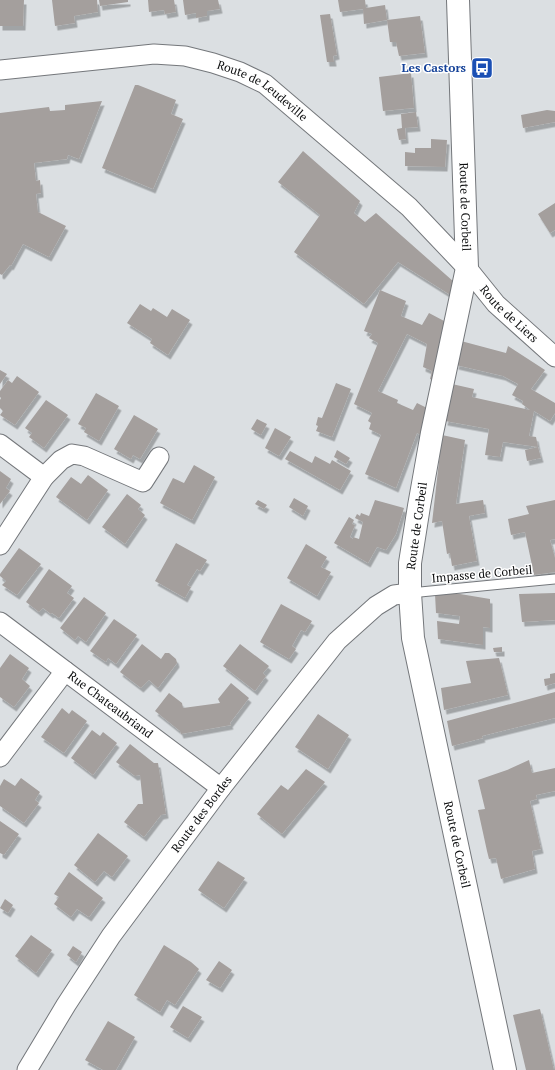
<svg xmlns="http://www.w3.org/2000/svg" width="555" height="1070" font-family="'PT Serif',serif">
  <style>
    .building { fill: #a49f9d; filter: url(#shadow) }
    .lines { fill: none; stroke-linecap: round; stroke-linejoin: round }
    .lane-casing { stroke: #74777b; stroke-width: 11 }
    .street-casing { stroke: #74777b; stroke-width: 21 }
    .secondary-casing { stroke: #74777b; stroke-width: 24 }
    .lane { stroke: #fff; stroke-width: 9 }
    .street { stroke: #fff; stroke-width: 19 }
    .secondary { stroke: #fff; stroke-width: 22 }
    .labels { text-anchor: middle; stroke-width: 3; stroke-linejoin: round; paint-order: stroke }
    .transit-label { font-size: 12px; font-weight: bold; fill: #164399; stroke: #fff; text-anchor: end }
    .street-label { font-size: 12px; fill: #0f1011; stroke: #fff }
  </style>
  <defs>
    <filter id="shadow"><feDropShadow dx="2.5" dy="4.5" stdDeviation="0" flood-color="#0004"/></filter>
  </defs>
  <rect width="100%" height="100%" fill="#dbdfe2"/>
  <path class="building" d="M0,0H24L23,26H0Z
    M52,0H97L98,12L74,16L75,23L55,26Z
    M99,0H128V2L100,6Z
    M148,0H174L176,12L165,14L164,10L149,12Z
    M183,0H218L220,9L207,11V16L196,18V13L185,15Z
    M338,0H365L366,8L385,5L387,20L364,24L363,9L340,12Z
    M330,14L337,55L333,56L334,62H327L320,15Z
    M420,16L425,53L399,56L396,42H390L387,20Z
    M411,73L414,108L383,111L379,77Z
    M135,85H138L176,100L171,114L183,119L153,189L102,168Z
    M102,101L79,159L68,155L67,159L34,163L36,181L40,180L41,193L36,194L38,212L66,226L49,257L23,244L11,266L10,265L2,275L0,274V113L49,107L50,111L65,110V105Z
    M547,110L555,111V122L523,128L521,115Z
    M416,112L418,127L405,128L406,139L399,140L397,129L402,128L401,114Z
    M431,139L447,140L445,167L405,166V152L415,153V148H431Z
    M303,151L360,201L354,213L365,222L376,213L454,282L452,296L398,262L364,304L294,252L320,215L278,182Z
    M555,203V230L550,233L538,214Z
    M380,290L406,301L401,316L422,325L429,313L446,322L435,381L430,379L432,371L423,367L427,344L407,334L378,391L398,400L397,403L413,410L417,403L429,409L424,437L417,433L396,488L365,474L381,435L369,429L371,423L368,421L372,413L354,404L378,343L369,338L372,334L364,331Z
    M140,304L151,311L153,308L167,317L172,309L190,320L168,355L150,343L152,339L127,323Z
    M461,341L506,353L508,346L545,370L531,389L555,403V413L550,421L534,411L529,436L536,437L538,447L541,458L527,461L525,450L538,447L503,442L500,457L485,455L489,429L445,421L452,384L474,389L472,397L530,410L522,404L523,401L512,395L518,384L503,376L456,365Z
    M0,370L7,374L0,384Z
    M17,376L39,392L15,425L0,415L3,411L0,408V400L1,398L0,397V391L8,380L12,383Z
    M336,383L351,389L332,437L316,431L318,426L316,425L318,417L322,418Z
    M96,393L119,406L99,441L84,432L86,428L78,424Z
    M46,400L68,415L44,448L29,437L32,433L25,428Z
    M134,415L158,429L140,459L133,455L131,459L114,449Z
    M257,419L267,424L261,435L251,429Z
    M275,428L291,437L279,456L265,448Z
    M442,435L465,440L456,504L483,500L485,513L469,516L477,561L452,566L450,553L447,554L442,521L432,523Z
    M337,450L350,458L346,464L334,457Z
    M290,451L312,463L315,456L330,464L332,460L351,471L340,490L285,459Z
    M194,465L215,477L192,520L160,503L173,478L184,483Z
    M0,471L11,479L6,488L10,491L0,504Z
    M88,475L108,490L87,520L56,497L71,477L81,484Z
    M127,494L141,505L138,509L145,515L125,544L102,527Z
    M294,498L308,506L303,516L289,507Z
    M258,500L267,505L264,509L255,504Z
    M375,500L404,508L396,534L386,550L377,547L368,563L334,543L349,517L354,520L352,524L355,525L350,537L353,539V537L359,539L363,522L355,518L357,514L360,516L361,513L369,516Z
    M555,500V539L550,540L555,558V572L534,575L525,532L511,535L508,519L529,514L526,506Z
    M176,543L207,560L200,571L197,569L187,585L191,587L185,598L155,581Z
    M306,544L327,557L321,567L331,572L317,596L287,578Z
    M19,548L41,564L17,595L2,585L6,581L0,576V574Z
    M49,569L72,586L67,593L74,598L59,618L52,613L51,614L43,608L39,612L26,602Z
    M555,593V620L522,622L519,594Z
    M435,594H460L490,599V628L483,627V645L438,639L437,621L459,624L460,616L436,613Z
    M84,597L106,613L86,642L78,636L75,640L60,628Z
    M281,604L312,621L305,632L301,630L292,646L296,649L289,659L260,642Z
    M114,619L137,635L116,664L108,658L106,662L90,651Z
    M142,644L161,659L165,653H169L176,659L177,663L158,688L149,680L141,688L120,672Z
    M240,644L269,666L263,673L266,676L255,691L223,666Z
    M502,647V652H494L493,648Z
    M10,654L29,668L22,679L30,686L14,707L0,697V668Z
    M499,658L508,695L444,710L441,688L471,683L466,661Z
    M555,673V683L545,686L544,679L550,678V674Z
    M231,683L249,698L230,723L231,725L181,734L180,731L155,711L169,693L182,703L183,708L220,703L218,699Z
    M555,692V718L482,736L483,738L452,746L447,721Z
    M62,708L69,714L72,710L87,721L64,753L41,737Z
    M318,714L349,735L328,769L295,747Z
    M92,730L100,736L103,732L117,743L93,775L71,758Z
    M130,744L154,763H158L166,814L161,815L144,837L124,822L138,804H143L140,775L135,776L116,762Z
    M529,760L532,773L555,768V791L536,795L537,799L530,801L541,849L532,851L535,869L501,879L496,858L489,859L487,851L478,810L485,809L478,780L507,770Z
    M306,769L325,782L282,834L257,814L281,785L288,790Z
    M21,778L40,792L35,800L39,803L24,823L0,806V786L4,779L15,786Z
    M0,821L19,834L4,855L0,853Z
    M98,833L128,856L112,877L104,871L95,882L74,865Z
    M218,861L245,878L224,908L198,890Z
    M69,872L103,898L89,917L77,909L71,917L54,904L59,897L54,894Z
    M5,899L13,905L8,913L0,908Z
    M31,935L52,950L36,973L15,956Z
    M164,945L191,962L199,969L175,1005L167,1000L160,1012L134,995Z
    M73,946L82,952L76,962L67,955Z
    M219,961L232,970L220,988L206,980Z
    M183,1006L202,1017L188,1038L170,1027Z
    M540,1009L554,1070H526L513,1015Z
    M108,1021L135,1037L116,1070H103L85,1060Z"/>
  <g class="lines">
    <g class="lane-casing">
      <path id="lane" d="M410,593L555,579"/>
    </g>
    <g class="street-casing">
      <g id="street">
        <path id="s1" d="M0,70L154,54L185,56L213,63L240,72L265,84L409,207L467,268L496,304L555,357"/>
        <path d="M0,444L44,477"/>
        <path d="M0,545L44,477L61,460L72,454L84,456L143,482L159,457"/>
        <path id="s2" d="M0,622L221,788"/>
        <path d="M0,757L65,671"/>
        <path id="s3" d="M27,1070L66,1005L111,936L221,788L337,641L376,606L394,595L410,593"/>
      </g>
    </g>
    <g class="secondary-casing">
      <g id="secondary">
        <path id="s4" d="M458,0L467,268L432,433L419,506L410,563V593L413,638L505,1070"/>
      </g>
    </g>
    <use href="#lane" class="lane"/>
    <use href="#street" class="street"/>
    <use href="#secondary" class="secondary"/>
  </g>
  <defs>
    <g id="bus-square" transform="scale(1.15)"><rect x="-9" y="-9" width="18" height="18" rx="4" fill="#1a4fb4" stroke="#fff"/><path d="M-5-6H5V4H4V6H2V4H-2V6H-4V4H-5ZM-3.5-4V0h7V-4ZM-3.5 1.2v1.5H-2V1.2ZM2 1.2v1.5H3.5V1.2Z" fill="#fff"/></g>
  </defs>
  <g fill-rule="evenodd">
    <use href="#bus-square" x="482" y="68"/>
  </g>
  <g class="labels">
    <g class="transit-label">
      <text x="466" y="72">Les Castors</text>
    </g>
    <g class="street-label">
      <text dy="4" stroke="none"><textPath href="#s1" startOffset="272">Route de Leudeville</textPath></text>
      <text dy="4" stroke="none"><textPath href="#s4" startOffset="207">Route de Corbeil</textPath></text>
      <text dy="4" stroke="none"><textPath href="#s1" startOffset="607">Route de Liers</textPath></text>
      <text transform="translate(417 526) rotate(-82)" y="4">Route de Corbeil</text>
      <text transform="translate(482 574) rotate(-5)" y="4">Impasse de Corbeil</text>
      <text dy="4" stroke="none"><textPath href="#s2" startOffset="138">Rue Chateaubriand</textPath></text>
      <text dy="4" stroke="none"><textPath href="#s3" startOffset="310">Route des Bordes</textPath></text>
      <text dy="4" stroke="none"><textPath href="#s4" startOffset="855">Route de Corbeil</textPath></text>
    </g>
  </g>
</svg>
